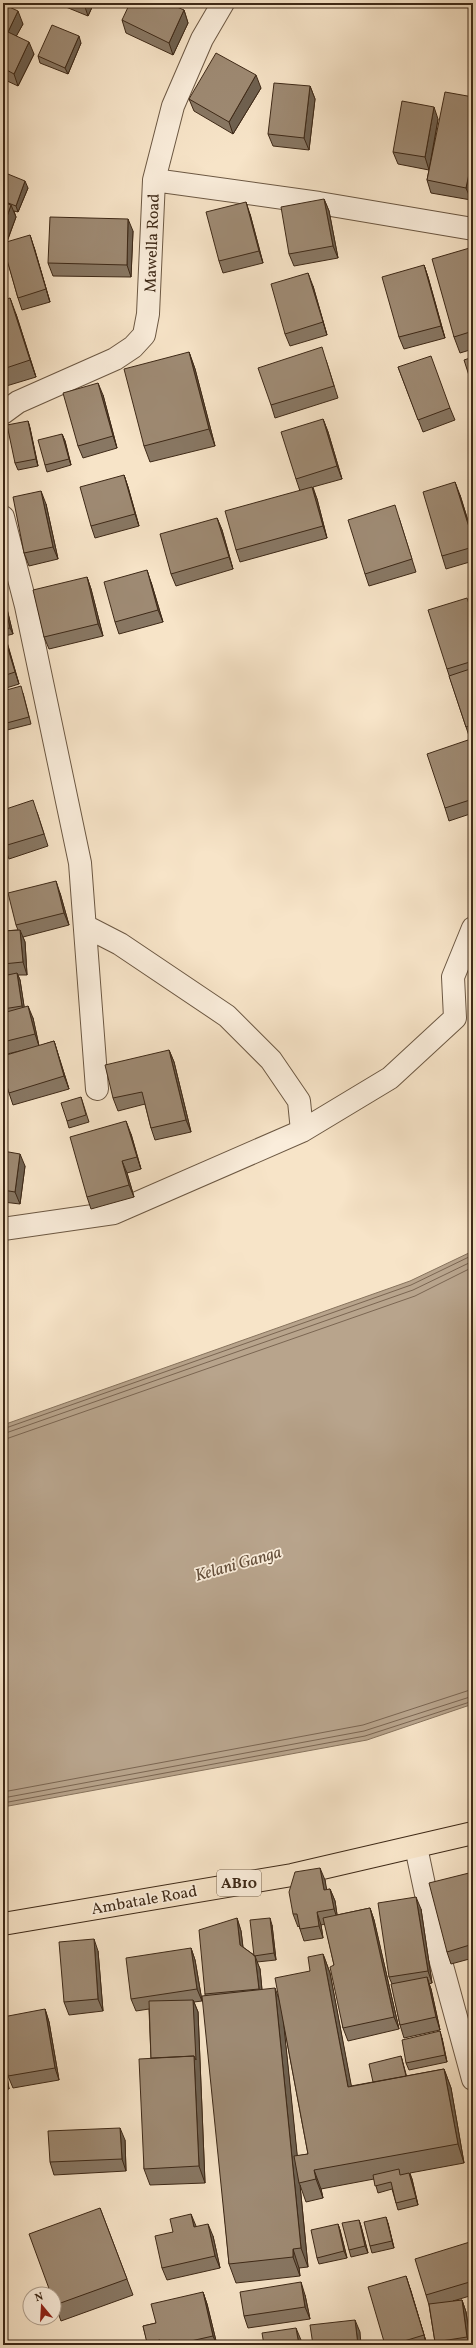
<svg xmlns="http://www.w3.org/2000/svg" width="476" height="2348" font-family="Vollkorn,serif">
  <style>
    .water { fill: #b8a48c; stroke: #87735d }
    .lines { fill: none; stroke-linecap: round; stroke-linejoin: round }
    .shore { stroke: #7b6652; stroke-width: 1 }
    .minor-casing { stroke: #6c5843; stroke-width: 24 }
    .primary-casing { stroke: #3e2917; stroke-width: 24 }
    .minor { stroke: #faeddb; stroke-width: 22 }
    .primary { stroke: #f7e4c8; stroke-width: 22 }
    .wall { fill: #887763; stroke: #3e2917; fill-rule: evenodd }
    .shaded-wall { fill: #6f6150; stroke: #3e2917 }
    .building { fill: #9e8a73; stroke: #3e2917 }
    .labels { text-anchor: middle; stroke-width: 3.5; stroke-linejoin: round; paint-order: stroke }
    .shield { fill: #faeddb; stroke: #766452; stroke-width: 1 }
    .shield-label { font-size: 15px; font-weight: bold; fill: #3e2917 }
    .street-label { font-size: 16px; fill: #3e2917; stroke: #faeddb }
    .water-label { font-size: 17px; font-style: italic; fill: #634e3a; stroke: #faeddb }
  </style>
  <rect width="100%" height="100%" fill="#f7e4c8"/>
  <filter id="stains"><feTurbulence type="fractalNoise" baseFrequency=".005" numOctaves="4"/><feColorMatrix values="0 0 0 0 .2 0 0 0 0 .09 0 0 0 0 .02 0 0 0 .5 -.17"/></filter>
  <radialGradient id="worn" r=".72"><stop offset=".6" stop-color="#630" stop-opacity="0"/><stop offset="1" stop-color="#630" stop-opacity=".3"/></radialGradient>
  <path class="water" d="M473,1251V1704L367,1740L3,1807V1425L410,1281Z"/>
  <g class="lines">
    <path class="shore" d="M3,1429L411,1285L473,1255
      M3,1434L413,1290L473,1261
      M3,1440L415,1296L473,1267
      M3,1792L363,1725L473,1689
      M3,1798L364,1731L473,1696
      M3,1803L365,1736L473,1701"/>
    <g class="minor-casing">
      <path id="minor" d="M154,180L319,203L473,229
        M3,413L18,402L115,359L133,347L144,335L148,314L154,180L173,106L202,39L223,3
        M3,517L26,606L80,863L97,1089
        M85,926L120,944L227,1016L271,1060L299,1101L302,1131
        M3,1229L114,1213L302,1131L390,1078L455,1018L453,977L473,928
        M416,1847L438,1951L473,2079"/>
    </g>
    <g class="primary-casing">
      <path id="primary" d="M3,1924L292,1875L473,1833"/>
    </g>
    <use href="#minor" class="minor"/>
    <use href="#primary" class="primary"/>
  </g>
  <path class="wall" d="M56,3H94L88,16Z
    M3,4L23,24L16,36L34,54L18,86L3,79Z
    M184,10L188,23L173,55L126,33L122,20Z
    M81,43L68,74L40,63L38,56Z
    M310,86L315,99L309,150L273,146L268,134Z
    M261,88L233,134L194,111L189,99Z
    M473,97V189L471,200L431,193L427,180L429,170L398,164L393,152L438,119L430,167Z
    M3,172L28,188L18,212L14,211L16,217L7,242L34,247L50,302L22,310L18,298L4,248H3Z
    M324,199L329,211L338,258L294,266L289,254Z
    M250,214L263,263L223,273L219,261Z
    M133,231L131,277L53,276L48,263Z
    M473,247V349L460,353L454,337Z
    M424,265L428,277L445,338L404,349L399,337Z
    M313,286L327,335L290,346L285,334Z
    M3,300L16,314L36,377L3,387Z
    M189,352L195,369L215,446L150,462L144,446Z
    M326,360L338,398L275,418L271,405Z
    M398,367L450,408L455,420L423,432Z
    M103,395L117,448L83,458L78,446Z
    M323,419L328,432L342,479L313,487L317,499L327,538L240,562L236,550L300,491L296,479Z
    M28,421L30,428L38,466L18,470L15,463Z
    M62,434L65,441L71,465L47,472L45,465Z
    M124,475L128,487L139,526L95,538L91,526Z
    M460,495L473,537V561L446,569L442,556Z
    M46,504L58,559L29,566L24,553Z
    M217,518L222,530L233,569L176,586L171,574Z
    M399,518L416,572L369,586L365,574Z
    M87,577L91,589L103,636L49,649L44,637Z
    M151,582L163,622L119,634L115,622Z
    M3,586L6,602H4L7,609L13,634L5,636L19,684L3,689Z
    M473,615V738L470,739L447,669Z
    M3,691L23,693L31,724L3,731Z
    M468,740L473,753V813L449,821L445,808Z
    M37,812L48,846L9,859L3,843Z
    M60,893L69,925L23,937L25,942L27,975H18L20,980L24,1007L33,1018L39,1046L54,1041L58,1054L69,1089L13,1105L9,1093L28,1049L3,1055V931L18,930L16,925Z
    M169,1050L174,1062L191,1132L155,1140L151,1128L145,1104L118,1111L113,1098Z
    M81,1097L89,1122L69,1128L67,1121Z
    M131,1134L141,1169L127,1173L134,1197L91,1209L87,1197Z
    M3,1151L25,1166L20,1204L3,1202Z
    M473,1872V1958L451,1964L447,1952Z
    M325,1880L326,1890L330,1889L335,1901L337,1915L370,1908L374,1920L399,2029L348,2041L343,2028L334,1965L325,1924L321,1925L323,1938L304,1941L299,1926L298,1927L293,1914Z
    M421,1909L432,1983L429,1984L431,1989L440,2030L404,2038L400,2025L392,1984L389,1977Z
    M237,1918L241,1931L243,1947L254,1955L272,1925L276,1960L257,1962L260,1969L262,1990L279,2001L310,1971L323,1954L330,1973L351,2086L373,2082L401,2056L406,2076L444,2069L451,2088L464,2163L410,2173L412,2179L418,2205L398,2210L392,2189L378,2193L374,2179L321,2189L323,2198L306,2202L300,2185L308,2267L299,2268L300,2276L236,2283L229,2264L205,1996V1994ZM283,2020L308,2154L297,2156Z
    M191,1948L195,1960L202,2001L194,2002L198,2012L205,2183L150,2185L144,2169L151,2058L149,2009L136,2011L131,1999Z
    M98,1951L103,2011L69,2015L64,2002Z
    M45,2009L49,2022L59,2080L13,2088L8,2076Z
    M442,2038L447,2062L409,2070L406,2063Z
    M3,2054L9,2089L3,2090Z
    M125,2140L126,2171L54,2175L50,2162Z
    M100,2208L133,2295L61,2321L54,2302Z
    M359,2220L361,2226L368,2253L351,2257L349,2250Z
    M388,2223L394,2248L372,2253L370,2246Z
    M338,2224L340,2230L347,2258L319,2264L317,2258Z
    M196,2227L213,2236L220,2268L167,2280L162,2268L173,2232Z
    M473,2241V2295L453,2301L462,2300L466,2312L471,2345H436L435,2342L429,2305L426,2295Z
    M410,2288L427,2345H385Z
    M203,2292L207,2304L217,2345H148L143,2326L156,2323Z
    M305,2295L310,2319L248,2328L244,2316Z"/>
  <path class="shaded-wall" d="M84,3H94L88,16L84,4Z
    M184,10L188,23L173,55L169,43Z
    M18,11L23,24L12,44L8,32Z
    M79,36L81,43L68,74L65,68Z
    M29,42L34,54L18,86L14,74Z
    M256,75L261,88L233,134L229,122Z
    M310,86L315,99L309,150L304,138Z
    M434,107L438,119L429,170L425,157Z
    M473,155V189L471,200L466,188Z
    M25,181L28,188L18,212L16,206Z
    M324,199L329,211L338,258L333,246Z
    M246,202L250,214L263,263L259,251Z
    M11,205L16,217L4,249L3,245V228Z
    M128,219L133,231L131,277L127,265Z
    M30,235L34,247L50,302L46,289Z
    M424,265L428,277L445,338L441,326Z
    M308,273L313,286L327,335L323,322Z
    M10,298L16,314L36,377L30,360Z
    M189,352L195,369L215,446L209,429Z
    M98,383L103,395L117,448L113,436Z
    M323,419L328,432L342,479L337,466Z
    M28,421L30,428L38,466L36,459Z
    M62,434L65,441L71,465L69,459Z
    M124,475L128,487L139,526L135,514Z
    M455,482L460,495L473,537V540Z
    M312,487L317,499L327,538L323,526Z
    M41,491L46,504L58,559L53,547Z
    M217,518L222,530L233,569L229,557Z
    M147,570L151,582L163,622L158,610Z
    M87,577L91,589L103,636L98,624Z
    M3,586L6,602L3,591Z
    M4,602L7,609L13,634L10,628Z
    M3,632L7,642L19,684L15,672Z
    M56,881L60,893L69,925L64,913Z
    M20,930L25,942L27,975L23,962Z
    M17,973L20,980L25,1012L22,1006Z
    M28,1006L33,1018L39,1046L35,1034Z
    M54,1041L58,1054L69,1089L64,1076Z
    M169,1050L174,1062L191,1132L186,1120Z
    M126,1121L131,1134L141,1169L137,1157Z
    M20,1154L25,1166L20,1204L15,1192Z
    M122,1161L127,1173L134,1197L129,1185Z
    M320,1868L325,1880L329,1902L324,1890Z
    M330,1889L335,1901L338,1921L334,1909Z
    M416,1897L421,1909L432,1983L428,1971Z
    M370,1908L374,1920L399,2029L394,2017Z
    M317,1912L321,1925L323,1938L319,1926Z
    M237,1918L241,1931L244,1957L240,1945Z
    M270,1918L272,1925L276,1960L274,1953Z
    M94,1939L98,1951L103,2011L98,1999Z
    M191,1948L195,1960L202,2001L197,1989Z
    M323,1954L330,1973L355,2105L348,2087Z
    M255,1956L260,1969L263,2001L259,1989Z
    M427,1977L431,1989L440,2030L436,2017Z
    M275,1988L282,2007L300,2182L299,2183L300,2185L308,2267L301,2248Z
    M193,2000L198,2012L205,2183L199,2166L194,2056Z
    M45,2009L49,2022L59,2080L55,2068Z
    M440,2031L442,2038L447,2062L445,2055Z
    M3,2054L9,2089L4,2077L3,2069Z
    M401,2056L403,2063L409,2085L406,2078Z
    M444,2069L451,2088L464,2163L458,2144Z
    M120,2128L125,2140L126,2171L122,2159Z
    M314,2170L321,2189L323,2198L316,2179Z
    M409,2173L412,2179L418,2205L416,2198Z
    M191,2214L196,2226L198,2240L194,2227Z
    M386,2217L388,2223L394,2248L392,2241Z
    M359,2220L361,2226L368,2253L365,2246Z
    M208,2224L213,2236L220,2268L215,2256Z
    M338,2224L340,2230L347,2258L344,2251Z
    M293,2249L299,2268L300,2276L293,2257Z
    M406,2276L410,2288L427,2345L424,2335Z
    M301,2282L305,2295L310,2319L305,2307Z
    M203,2292L207,2304L217,2345L213,2336Z
    M462,2300L466,2312L471,2345H470L467,2337Z
    M355,2320L360,2332L361,2345H358Z
    M296,2328L301,2340V2345H299Z"/>
  <path class="building" d="M130,3H168L184,10L169,43L122,20Z
    M3,4L18,11L8,32L29,42L14,74L3,68Z
    M52,25L79,36L65,68L38,56Z
    M216,53L256,75L229,122L189,99Z
    M274,83L310,86L304,138L268,134Z
    M445,92L473,97V155L466,188L427,180Z
    M402,101L434,107L425,157L393,152Z
    M3,172L25,181L16,206L3,201Z
    M324,199L333,246L289,254L281,207Z
    M3,202L11,205L3,228Z
    M246,202L259,251L219,261L206,212Z
    M50,217L128,219L127,265L48,263Z
    M30,235L46,289L18,298L3,246V243Z
    M473,247V331L454,337L432,259Z
    M424,265L441,326L399,337L382,277Z
    M308,273L323,322L285,334L271,284Z
    M10,298L30,360L3,369V300Z
    M322,347L334,386L271,405L258,368Z
    M189,352L209,429L144,446L124,369Z
    M431,356L450,408L418,420L398,367Z
    M473,357V388L464,360Z
    M98,383L113,436L78,446L63,393Z
    M323,419L337,466L296,479L281,432Z
    M28,421L36,459L15,463L7,425Z
    M62,434L69,459L45,465L38,440Z
    M124,475L135,514L91,526L80,487Z
    M455,482L473,540V547L442,556L423,492Z
    M312,487L323,526L236,550L225,511Z
    M41,491L53,547L24,553L13,497Z
    M395,505L412,559L365,574L348,520Z
    M217,518L229,557L171,574L160,534Z
    M147,570L158,610L115,622L104,582Z
    M87,577L98,624L44,637L33,590Z
    M467,598L473,616V661L447,669L428,610Z
    M3,602H4L10,628L3,629Z
    M3,632L15,672L3,676Z
    M473,668V724L466,727L449,676Z
    M21,686L29,717L3,724V691Z
    M468,740L473,754V799L445,808L427,754Z
    M33,800L44,834L4,846L3,843V810Z
    M56,881L64,913L16,925L8,893Z
    M20,930L23,962L3,964V931Z
    M17,973L22,1006L3,1009V976Z
    M28,1006L35,1034L3,1042V1013Z
    M54,1041L64,1076L9,1093L3,1073V1056Z
    M169,1050L186,1120L151,1128L142,1092L113,1098L105,1065Z
    M81,1097L86,1115L67,1121L61,1103Z
    M126,1121L137,1157L122,1161L129,1185L87,1197L70,1137Z
    M3,1151L20,1154L15,1192L3,1190Z
    M320,1868L324,1890L330,1889L334,1909L317,1912L319,1926L300,1929L297,1914H293L289,1892L295,1872Z
    M473,1872V1944L447,1952L429,1883Z
    M416,1897L428,1971L389,1977L378,1903Z
    M370,1908L394,2017L343,2028L330,1967L334,1965L323,1918Z
    M237,1918L240,1945L255,1956L259,1989L205,1994L199,1930Z
    M270,1918L274,1953L254,1956L250,1920Z
    M94,1939L98,1999L64,2002L59,1942Z
    M191,1948L197,1989L131,1999L126,1958Z
    M323,1954L348,2087L444,2069L458,2144L314,2170L316,2179L299,2183L294,2156L308,2154L275,1978L310,1971L308,1957Z
    M427,1977L436,2017L400,2025L391,1984Z
    M275,1988L301,2248L293,2249V2257L229,2264L202,1996Z
    M193,2000L196,2060L194,2056L151,2058L149,2001Z
    M45,2009L55,2068L8,2076L3,2044V2017Z
    M440,2031L445,2055L406,2063L402,2040Z
    M194,2056L199,2166L144,2169L139,2059Z
    M401,2056L406,2076L373,2082L369,2064Z
    M3,2069L4,2077H3Z
    M120,2128L122,2159L50,2162L48,2131Z
    M399,2169L400,2175L409,2173L416,2198L396,2203L391,2182L375,2186L373,2175Z
    M100,2208L127,2279L55,2305L54,2302V2294H51L29,2234Z
    M191,2214L194,2227L208,2224L215,2256L162,2268L155,2236L173,2232L170,2219Z
    M386,2217L392,2241L370,2246L364,2222Z
    M359,2220L365,2246L349,2250L342,2223Z
    M338,2224L344,2251L317,2258L311,2230Z
    M473,2241V2281L426,2295L415,2259Z
    M406,2276L424,2335L391,2345H385L368,2287Z
    M301,2282L305,2307L244,2316L240,2292Z
    M203,2292L213,2336L173,2345H161L160,2340L147,2343L143,2326L156,2323L151,2304Z
    M462,2300L467,2337L435,2342L429,2304Z
    M355,2320L358,2345H313L310,2325Z
    M296,2328L299,2345H264L262,2333Z"/>
  <g class="labels">
    <rect class="shield" x="217" y="1870" width="44" height="26" rx="3"/>
    <g class="shield-label">
      <text x="239" y="1888">AB10</text>
    </g>
    <g class="street-label">
      <text transform="translate(151 243) rotate(-88)" y="6">Mawella Road</text>
      <text transform="translate(144 1899) rotate(-10)" y="6">Ambatale Road</text>
    </g>
    <g class="water-label">
      <text transform="translate(238 1563) rotate(-16)" y="6">Kelani Ganga</text>
    </g>
  </g>
  <rect width="476" height="2348" fill="none" stroke="#f7e4c8" stroke-width="16"/>
  <rect x="4" y="4" width="468" height="2340" fill="none" stroke="#3e2917" stroke-width="2"/>
  <rect x="8" y="8" width="460" height="2332" fill="none" stroke="#3e2917"/>
  <g transform="translate(42 2306) rotate(342)"><circle r="19" fill="#faeddb" stroke="#af9f8d"/>
  <path d="M0-3L7 15L0 10L-7 15Z" fill="#8f2418"/>
  <text y="-6" font-size="11" font-weight="bold" text-anchor="middle" fill="#3e2917">N</text>
  </g>
  <rect width="100%" height="100%" filter="url(#stains)"/>
  <rect width="100%" height="100%" fill="url(#worn)"/>
</svg>
